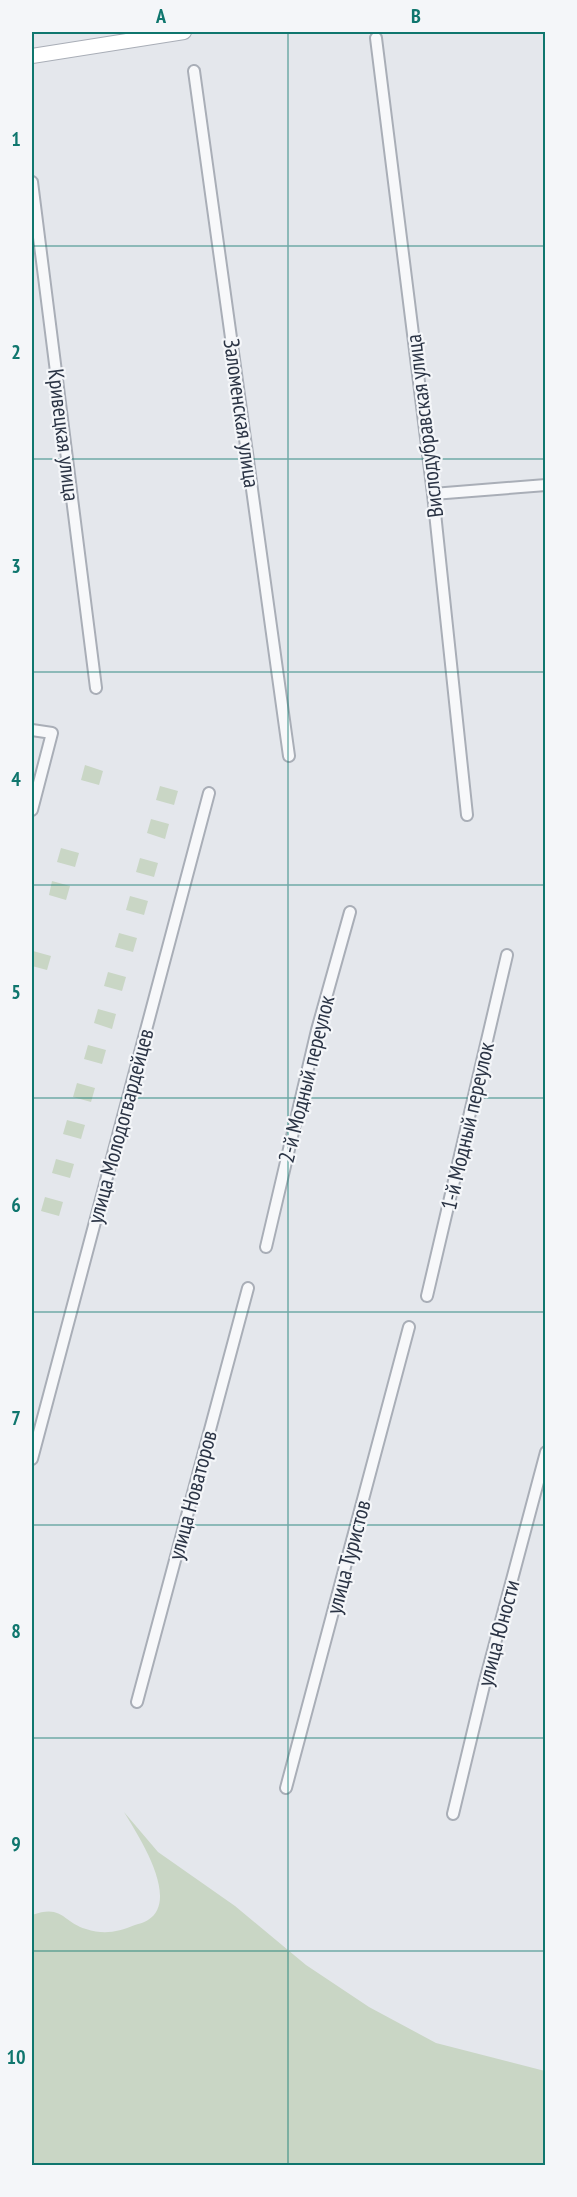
<svg xmlns="http://www.w3.org/2000/svg" width="577" height="2197" font-family="'PT Sans Narrow',sans-serif">
  <style>
    .green { fill: #c9d6c5 }
    .lines { fill: none; stroke-linecap: round; stroke-linejoin: round }
    .minor-casing { stroke: #a9aeb7; stroke-width: 14 }
    .secondary-casing { stroke: #a9aeb7; stroke-width: 16 }
    .minor { stroke: #f7f8fa; stroke-width: 10 }
    .secondary { stroke: #fff; stroke-width: 14 }
    .grid { fill: none; stroke: #0f766e; stroke-width: 1.5; stroke-opacity: 0.55 }
    .labels { text-anchor: middle; stroke-width: 4.5; stroke-linejoin: round; paint-order: stroke }
    .street-label { font-size: 22px; fill: #2b3445; stroke: #f4f6f9 }
    .neatline { fill: none; stroke: #0f766e; stroke-width: 2 }
    .grid-label { font-size: 20px; text-anchor: middle; font-weight: bold; fill: #0f766e }
  </style>
  <rect width="100%" height="100%" fill="#e4e7ec"/>
  <path class="green" d="M85,765L103,771L99,785L81,780Z
    M160,786L178,791L174,805L156,800Z
    M151,819L169,824L165,839L147,833Z
    M61,848L79,853L75,867L57,862Z
    M140,858L158,863L154,877L136,872Z
    M52,881L70,886L66,900L49,895Z
    M130,896L148,901L144,915L126,910Z
    M119,933L137,938L133,952L115,947Z
    M33,951L51,956L47,970L32,966Z
    M108,972L126,977L122,991L104,986Z
    M98,1009L116,1014L112,1029L94,1023Z
    M88,1045L106,1050L102,1064L84,1059Z
    M77,1083L95,1088L91,1102L73,1097Z
    M67,1120L85,1125L81,1139L63,1134Z
    M56,1159L74,1164L70,1178L52,1173Z
    M45,1197L63,1202L59,1216L41,1211Z
    M124,1812L158,1852L235,1906L306,1965L369,2007L436,2043L545,2071V2165H32V1915C63,1904 62,1922 86,1929C104,1935 118,1932 135,1925C139,1924 145,1922 148,1920C181,1899 137,1834 124,1812Z"/>
  <g class="lines">
    <g class="minor-casing">
      <path id="minor" d="M376,38L433,494L467,815
        M194,71L289,756
        M32,182L96,688
        M433,494L546,485
        M32,730L52,733L32,810
        M266,1247L317,1030L350,912
        M427,1296L507,955
        M32,1459L209,793
        M137,1702L248,1288
        M286,1788L409,1327
        M453,1814L485,1681L546,1452"/>
    </g>
    <g class="secondary-casing">
      <path id="secondary" d="M32,56L184,32"/>
    </g>
    <use href="#minor" class="minor"/>
    <use href="#secondary" class="secondary"/>
  </g>
  <path class="grid" d="M288,32V2166M32,246H546M32,459H546M32,672H546M32,885H546M32,1098H546M32,1312H546M32,1525H546M32,1738H546M32,1951H546"/>
  <g class="labels">
    <g class="street-label">
      <text transform="translate(242 413) rotate(82)" y="8">Заломенская улица</text>
      <text transform="translate(424 426) rotate(-97)" y="8">Вислодубравская улица</text>
      <text transform="translate(64 435) rotate(83)" y="8">Кривецкая улица</text>
      <text transform="translate(306 1079) rotate(-76)" y="8">2-й Модный переулок</text>
      <text transform="translate(120 1126) rotate(-75)" y="8">улица Молодогвардейцев</text>
      <text transform="translate(467 1126) rotate(-77)" y="8">1-й Модный переулок</text>
      <text transform="translate(192 1495) rotate(-75)" y="8">улица Новаторов</text>
      <text transform="translate(348 1557) rotate(-75)" y="8">улица Туристов</text>
      <text transform="translate(498 1633) rotate(-75)" y="8">улица Юности</text>
    </g>
  </g>
  <rect width="577" height="2197" fill="none" stroke="#f4f6f9" stroke-width="66"/>
  <rect x="33" y="33" width="511" height="2131" class="neatline"/>
  <g class="grid-label">
    <text x="161" y="23">A</text>
    <text x="416" y="23">B</text>
    <text x="16" y="146">1</text>
    <text x="16" y="359">2</text>
    <text x="16" y="573">3</text>
    <text x="16" y="786">4</text>
    <text x="16" y="999">5</text>
    <text x="16" y="1212">6</text>
    <text x="16" y="1425">7</text>
    <text x="16" y="1638">8</text>
    <text x="16" y="1851">9</text>
    <text x="16" y="2064">10</text>
  </g>
</svg>
